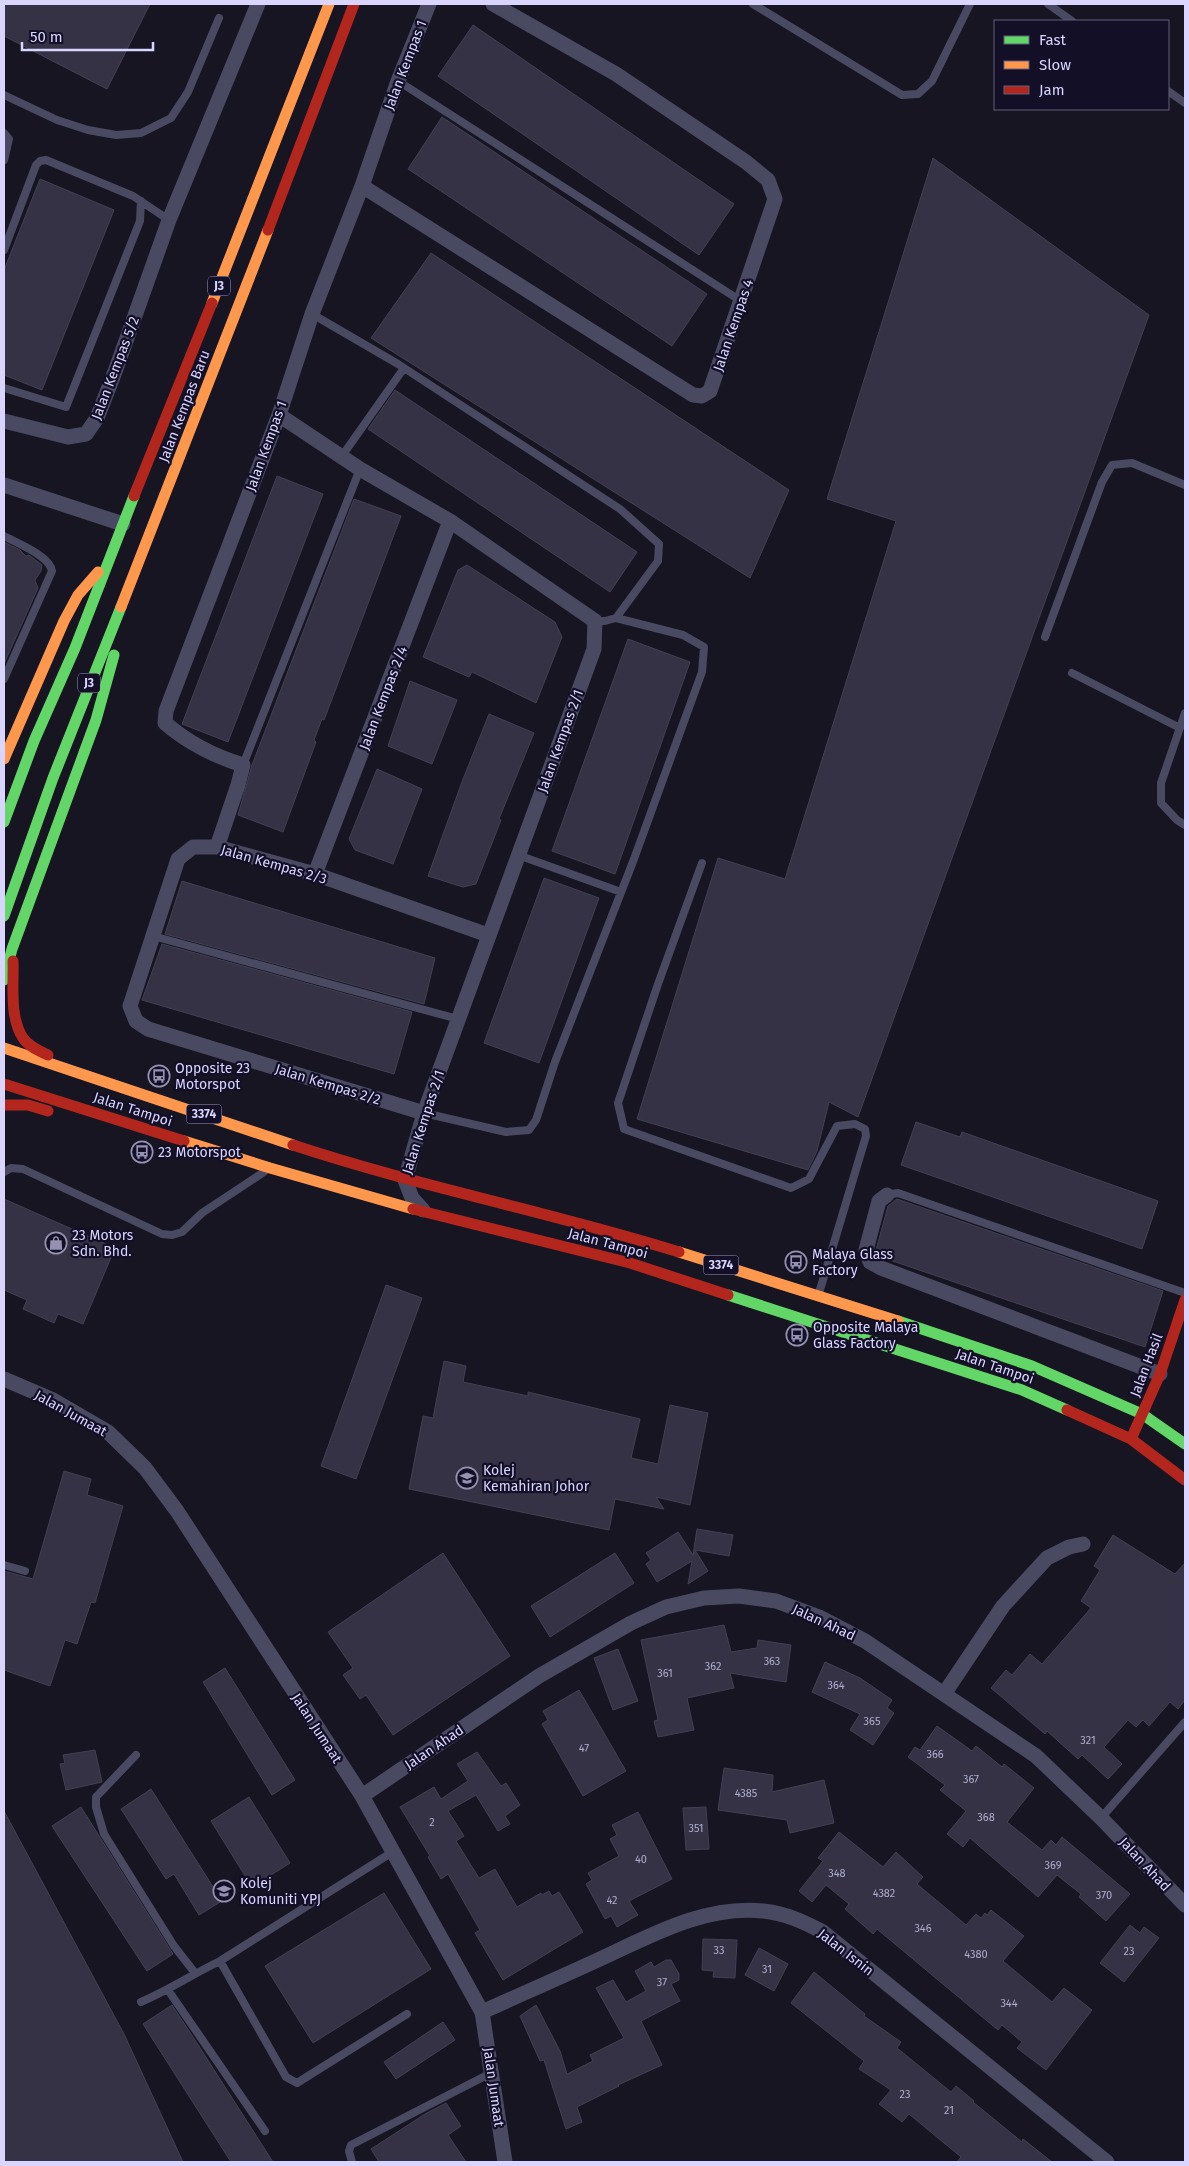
<svg xmlns="http://www.w3.org/2000/svg" width="1189" height="2166" font-family="'Fira Sans',sans-serif">
  <style>
    .building { fill: #343244; stroke: #434055 }
    .lines { fill: none; stroke-linecap: round; stroke-linejoin: round }
    .lane { stroke: #4a4962; stroke-width: 8 }
    .street { stroke: #4a4962; stroke-width: 15 }
    .fast { stroke: #63d668; stroke-width: 11 }
    .slow { stroke: #ff974d; stroke-width: 11 }
    .jam { stroke: #b3261e; stroke-width: 11 }
    .labels { text-anchor: middle; stroke-width: 4.5; stroke-linejoin: round; paint-order: stroke }
    .number-label { font-size: 11px; fill: #b0acd0 }
    .shield { fill: #130f27; stroke: #9e9abe; stroke-width: 1 }
    .shield-label { font-size: 12px; font-weight: bold; fill: #d9d5ff }
    .street-label { font-size: 14px; fill: #d9d5ff; stroke: #130f27 }
    .poi-label { font-size: 14px; fill: #d9d5ff; stroke: #130f27; text-anchor: start }
  </style>
  <rect width="100%" height="100%" fill="#161521"/>
  <path class="building" d="M4,4H150L107,89L4,36Z
    M473,25L734,204L699,255L438,76Z
    M442,117L707,294L672,346L408,169Z
    M933,158L1149,315L858,1117L829,1102L817,1151L808,1170L637,1119L718,858L785,879L896,521L827,499Z
    M40,179L114,210L42,390L4,375V270Z
    M431,253L789,490L750,578L371,338Z
    M395,390L637,552L610,592L368,429Z
    M277,476L323,494L228,742L182,724Z
    M354,499L401,516L324,720L322,719L314,740L316,742L283,832L238,815L252,765Z
    M4,542L20,550L26,556L29,555L42,565L41,571L35,580L38,588L4,664Z
    M467,565L555,622L562,637L536,703L472,672L469,677L423,657L458,570Z
    M628,639L690,662L615,874L552,851Z
    M410,681L457,700L432,764L388,746Z
    M489,714L534,733L499,819L501,820L476,884L463,887L428,876L463,779Z
    M377,769L422,789L393,864L355,850L349,839Z
    M544,878L599,898L539,1063L484,1043Z
    M182,881L435,958L424,1004L165,934Z
    M162,944L412,1012L394,1074L142,1000Z
    M916,1122L960,1137L962,1132L1158,1201L1142,1249L901,1165Z
    M4,1199L115,1248L83,1324L58,1314L54,1323L23,1309L27,1300L4,1290Z
    M897,1199L1163,1291L1145,1347L878,1256L876,1250L888,1206Z
    M386,1285L422,1298L356,1479L321,1466Z
    M444,1361L466,1366L463,1382L528,1396V1392L640,1419L631,1458L658,1464L670,1405L708,1413L690,1505L656,1497L664,1509L615,1499L609,1530L409,1489L423,1416L433,1418Z
    M64,1471L91,1479L87,1495L123,1506L95,1603L91,1602L77,1644L65,1640L50,1686L4,1670V1571L33,1579Z
    M697,1529L733,1535L729,1556L695,1550L708,1571L688,1584L692,1561L657,1582L646,1564L651,1560L646,1553L678,1532L693,1555Z
    M1113,1535L1175,1574L1185,1563V1700L1178,1709L1170,1702L1149,1726L1143,1720L1136,1727L1128,1720L1104,1747L1122,1764L1108,1779L1082,1755L1078,1759L1047,1731L1045,1734L991,1688L1006,1670L1012,1675L1030,1654L1042,1664L1091,1608L1081,1601L1100,1570L1094,1566Z
    M443,1553L510,1656L393,1735L366,1695L360,1699L343,1675L353,1668L328,1632Z
    M615,1553L634,1583L550,1637L531,1606Z
    M724,1625L731,1652L757,1648L758,1640L791,1645L786,1682L730,1673L734,1688L687,1698L694,1730L658,1737L654,1721L658,1720L641,1640Z
    M618,1649L638,1701L613,1710L594,1658Z
    M825,1662L860,1678L892,1700L887,1708L894,1713L873,1745L850,1730L860,1714L812,1692Z
    M225,1668L295,1780L272,1795L203,1682Z
    M579,1690L626,1771L583,1796L542,1724L548,1720L543,1711Z
    M937,1726L972,1751L976,1746L1002,1767L1004,1764L1034,1788L1007,1822L1042,1850L1051,1840L1056,1845L1062,1837L1130,1894L1106,1921L1079,1897L1081,1894L1057,1875L1038,1897L970,1838L963,1847L947,1834L966,1811L940,1790L945,1785L908,1757L915,1747L920,1750Z
    M95,1750L102,1782L66,1790L60,1764L65,1763L63,1755Z
    M477,1752L501,1786L506,1783L520,1805L505,1816L510,1824L498,1831L476,1795L448,1811L464,1836L456,1841L479,1878L495,1869L517,1907L541,1893L542,1895L549,1891L552,1896L559,1892L583,1932L503,1980L475,1933L480,1930L448,1874L441,1879L428,1857L430,1856L400,1807L434,1787L441,1799L468,1781L457,1764Z
    M724,1768L773,1775L772,1792L824,1780L834,1823L790,1833L787,1820L718,1810Z
    M151,1789L222,1901L199,1915L174,1874L166,1879L121,1809Z
    M249,1797L290,1863L252,1887L211,1821Z
    M81,1807L173,1954L147,1971L52,1826Z
    M706,1807L709,1849L686,1850L683,1808Z
    M4,1811L124,2034L183,2162H4Z
    M638,1812L672,1879L629,1901L638,1915L617,1927L611,1916L605,1919L586,1884L592,1880L588,1873L619,1856L610,1839L617,1835L612,1825Z
    M839,1832L883,1867L896,1852L923,1877L917,1884L966,1925L976,1914L981,1918L985,1913L987,1915L991,1910L1024,1936L1003,1961L1052,2002L1064,1988L1092,2010L1046,2070L1017,2048L1022,2042L1002,2025L998,2030L877,1929L873,1934L845,1909L849,1904L826,1885L812,1902L799,1891L823,1861L818,1858Z
    M384,1893L431,1969L313,2043L265,1966Z
    M1130,1925L1140,1933L1144,1927L1159,1938L1124,1982L1100,1963Z
    M703,1939L737,1940L735,1978L713,1977L714,1971L702,1970Z
    M759,1948L788,1964L774,1991L745,1975Z
    M666,1960H671L679,1974V1980L671,1984L680,2001L641,2021L662,2065L618,2085L619,2086L577,2107L582,2122L566,2129L544,2060L540,2061L520,2016L536,2005L560,2051L567,2074L593,2061L590,2055L624,2038L596,1988L613,1980L626,2002L646,1991L635,1971L651,1962L654,1967Z
    M814,1972L865,2014L864,2016L901,2042L897,2048L951,2092L956,2086L974,2101L973,2102L1022,2142L1023,2139L1052,2162H957L961,2157L909,2114L902,2122L879,2104L891,2090L859,2069L864,2061L791,2003Z
    M172,2005L195,2040L273,2162H231L143,2024Z
    M443,2022L455,2040L396,2079L384,2062Z
    M446,2103L461,2126L448,2135L466,2162H379L371,2149L425,2114Z"/>
  <g class="lines">
    <path class="lane" d="M753,4L902,95L918,94L932,81L970,4
      M1048,4L1072,21
      M398,81L741,301
      M1168,91L1185,103
      M4,95L57,120L88,130L116,135L141,133L171,118L188,92L219,18
      M4,133L9,139L4,160
      M4,250L36,165L40,161L46,160L133,196L169,220
      M312,314L398,364L620,509L659,544L658,561L616,618L605,621H595
      M4,388L66,407L140,221L141,201
      M342,456L404,368
      M4,536C17,543 50,556 52,571L4,679
      M1045,637L1102,482L1112,465L1132,463L1185,485
      M1072,673L1180,728
      M1185,713L1161,783V803L1177,820L1185,825
      M243,765L360,469
      M518,855L621,892
      M702,863L658,984L618,1103L624,1129L791,1188L809,1179L837,1126L855,1124L865,1129L866,1136L819,1293
      M153,936L458,1019
      M424,1113L506,1132L529,1130L536,1120L555,1062L634,859L702,672L704,647L683,635L616,618
      M4,1172L11,1168L23,1169L162,1234L172,1235L182,1232L202,1213L264,1172
      M887,1195L898,1193L1185,1293
      M4,1565L25,1571
      M136,1755L96,1797V1807L104,1834L174,1946L195,1973
      M1101,1818L1185,1722
      M220,1961L286,2077L297,2083L407,2014
      M168,1990L265,2131
      M141,2002C169,1990 193,1974 220,1961L394,1851
      M352,2162L349,2151L351,2145L493,2072"/>
    <path class="street" d="M362,186L693,395L702,396L710,391L775,199L768,180L746,162L616,74L493,4
      M279,415L360,469L450,521L595,621L594,649L424,1113L405,1180L412,1198L423,1210
      M4,421L68,437L86,434L97,418L116,369L169,220L258,4
      M4,485L123,524
      M217,847L238,785L243,765C216,757 187,742 165,723L166,711L279,415L312,314L362,186L398,81L429,4
      M315,874L450,521
      M424,1113L148,1029L136,1021L130,1006L178,859L193,847H217L315,874L488,935
      M887,1195L879,1201L866,1250L870,1262L881,1268L1160,1374
      M4,1379L53,1400L108,1432L145,1468L177,1511L362,1796L482,2012L505,2162
      M944,1694L1003,1606L1047,1558L1069,1547L1083,1544
      M362,1796L539,1676L631,1623L666,1607L704,1598L739,1596L776,1601L819,1617L865,1641L1036,1756L1101,1818L1185,1905
      M482,2012C522,1994 561,1977 600,1959C652,1935 705,1905 763,1911C785,1913 804,1922 823,1932L1107,2162"/>
    <path class="fast" d="M4,822L34,741L75,648L134,496
      M4,916L53,778L121,607
      M4,980L12,949L96,720L114,655
      M728,1295L1022,1390L1067,1410
      M898,1321L1032,1366L1142,1414L1185,1444"/>
    <path class="slow" d="M212,303L329,4
      M121,607L268,230
      M4,759L64,621L78,595L98,572
      M4,1048L293,1145
      M184,1141L270,1168L413,1209
      M679,1252L898,1321"/>
    <path class="jam" d="M268,230L354,4
      M134,496L212,303
      M13,961C14,984 9,1017 23,1038C28,1046 39,1051 48,1055
      M4,1084L184,1141
      M4,1105H28L48,1111
      M293,1145C420,1187 551,1212 679,1252
      M413,1209L630,1263L728,1295
      M1067,1410L1131,1439L1185,1480
      M1131,1439L1160,1374L1185,1300"/>
  </g>
  <defs>
    <g id="bus-ring" transform="scale(1.125)"><circle r="9.5" fill="#130f27" stroke="#9592b1" stroke-width="1.5"/><path d="M-5-6H5V4H4V6H2V4H-2V6H-4V4H-5ZM-3.5-4V0h7V-4ZM-3.5 1.2v1.5H-2V1.2ZM2 1.2v1.5H3.5V1.2Z" fill="#9592b1"/></g>
    <g id="shop-ring" transform="scale(1.125)"><circle r="9.5" fill="#130f27" stroke="#9592b1" stroke-width="1.5"/><path d="M-5-2.5h2.3a2.7 3.5 0 0 1 5.4 0H5L5.5 6h-11ZM-1.5-2.5h3a1.5 2.3 0 0 0-3 0Z" fill="#9592b1"/></g>
    <g id="university-ring" transform="scale(1.125)"><circle r="9.5" fill="#130f27" stroke="#9592b1" stroke-width="1.5"/><path d="M0-5L7-2L0 1L-7-2ZM-4 1L0 2.5L4 1V4Q0 6-4 4Z" fill="#9592b1"/></g>
  </defs>
  <g fill-rule="evenodd">
    <use href="#bus-ring" x="159" y="1076"/>
    <use href="#bus-ring" x="142" y="1152"/>
    <use href="#shop-ring" x="56" y="1243"/>
    <use href="#bus-ring" x="796" y="1262"/>
    <use href="#bus-ring" x="797" y="1335"/>
    <use href="#university-ring" x="467" y="1478"/>
    <use href="#university-ring" x="224" y="1891"/>
  </g>
  <g class="labels">
    <g class="number-label">
      <text x="772" y="1665">363</text>
      <text x="713" y="1670">362</text>
      <text x="665" y="1677">361</text>
      <text x="836" y="1689">364</text>
      <text x="872" y="1725">365</text>
      <text x="1088" y="1744">321</text>
      <text x="584" y="1752">47</text>
      <text x="935" y="1758">366</text>
      <text x="971" y="1783">367</text>
      <text x="746" y="1797">4385</text>
      <text x="986" y="1821">368</text>
      <text x="432" y="1826">2</text>
      <text x="696" y="1832">351</text>
      <text x="641" y="1863">40</text>
      <text x="1053" y="1869">369</text>
      <text x="837" y="1877">348</text>
      <text x="884" y="1897">4382</text>
      <text x="1104" y="1899">370</text>
      <text x="612" y="1904">42</text>
      <text x="923" y="1932">346</text>
      <text x="719" y="1954">33</text>
      <text x="1129" y="1955">23</text>
      <text x="976" y="1958">4380</text>
      <text x="767" y="1973">31</text>
      <text x="662" y="1986">37</text>
      <text x="1009" y="2007">344</text>
      <text x="905" y="2098">23</text>
      <text x="949" y="2114">21</text>
    </g>
    <g class="shield">
      <rect x="208" y="276.5" width="22" height="19" rx="4"/>
      <rect x="78" y="673.5" width="22" height="19" rx="4"/>
      <rect x="186.5" y="1104.5" width="35" height="19" rx="4"/>
      <rect x="703.5" y="1255.5" width="35" height="19" rx="4"/>
    </g>
    <g class="shield-label">
      <text x="219" y="290">J3</text>
      <text x="89" y="687">J3</text>
      <text x="204" y="1118">3374</text>
      <text x="721" y="1269">3374</text>
    </g>
    <g class="street-label">
      <text transform="translate(405 65) rotate(-69)" y="5">Jalan Kempas 1</text>
      <text transform="translate(733 325) rotate(-71)" y="5">Jalan Kempas 4</text>
      <text transform="translate(115 368) rotate(-69)" y="5">Jalan Kempas 5/2</text>
      <text transform="translate(184 406) rotate(-69)" y="5">Jalan Kempas Baru</text>
      <text transform="translate(266 446) rotate(-70)" y="5">Jalan Kempas 1</text>
      <text transform="translate(383 698) rotate(-69)" y="5">Jalan Kempas 2/4</text>
      <text transform="translate(560 741) rotate(-70)" y="5">Jalan Kempas 2/1</text>
      <text transform="translate(274 864) rotate(16)" y="5">Jalan Kempas 2/3</text>
      <text transform="translate(328 1084) rotate(17)" y="5">Jalan Kempas 2/2</text>
      <text transform="translate(133 1109) rotate(18)" y="5">Jalan Tampoi</text>
      <text transform="translate(423 1122) rotate(-72)" y="5">Jalan Kempas 2/1</text>
      <text transform="translate(608 1243) rotate(15)" y="5">Jalan Tampoi</text>
      <text transform="translate(1146 1365) rotate(-69)" y="5">Jalan Hasil</text>
      <text transform="translate(995 1366) rotate(19)" y="5">Jalan Tampoi</text>
      <text transform="translate(71 1413) rotate(29)" y="5">Jalan Jumaat</text>
      <text transform="translate(824 1622) rotate(25)" y="5">Jalan Ahad</text>
      <text transform="translate(317 1728) rotate(57)" y="5">Jalan Jumaat</text>
      <text transform="translate(434 1747) rotate(-34)" y="5">Jalan Ahad</text>
      <text transform="translate(1145 1864) rotate(47)" y="5">Jalan Ahad</text>
      <text transform="translate(846 1952) rotate(38)" y="5">Jalan Isnin</text>
      <text transform="translate(494 2087) rotate(82)" y="5">Jalan Jumaat</text>
    </g>
    <g class="poi-label">
      <text x="175" y="1073">Opposite 23<tspan x="175" dy="16">Motorspot</tspan></text>
      <text x="158" y="1157">23 Motorspot</text>
      <text x="72" y="1240">23 Motors<tspan x="72" dy="16">Sdn. Bhd.</tspan></text>
      <text x="812" y="1259">Malaya Glass<tspan x="812" dy="16">Factory</tspan></text>
      <text x="813" y="1332">Opposite Malaya<tspan x="813" dy="16">Glass Factory</tspan></text>
      <text x="483" y="1475">Kolej<tspan x="483" dy="16">Kemahiran Johor</tspan></text>
      <text x="240" y="1888">Kolej<tspan x="240" dy="16">Komuniti YPJ</tspan></text>
    </g>
  </g>
  <rect width="1189" height="2166" fill="none" stroke="#d9d5ff" stroke-width="10"/>
  <rect x="994" y="20" width="175" height="90" fill="#130f27" stroke="#625e7d"/>
  <rect x="1004" y="36" width="25" height="8" fill="#63d668" stroke="#625e7d"/>
  <text x="1039" y="45" font-size="15" fill="#d9d5ff">Fast</text>
  <rect x="1004" y="61" width="25" height="8" fill="#ff974d" stroke="#625e7d"/>
  <text x="1039" y="70" font-size="15" fill="#d9d5ff">Slow</text>
  <rect x="1004" y="86" width="25" height="8" fill="#b3261e" stroke="#625e7d"/>
  <text x="1039" y="95" font-size="15" fill="#d9d5ff">Jam</text>
  <path d="M22 42v8h131v-8" fill="none" stroke="#d9d5ff" stroke-width="2.5"/>
  <text x="30" y="42" font-size="15" fill="#d9d5ff" stroke="#130f27" stroke-width="4" paint-order="stroke">50 m</text>
</svg>
